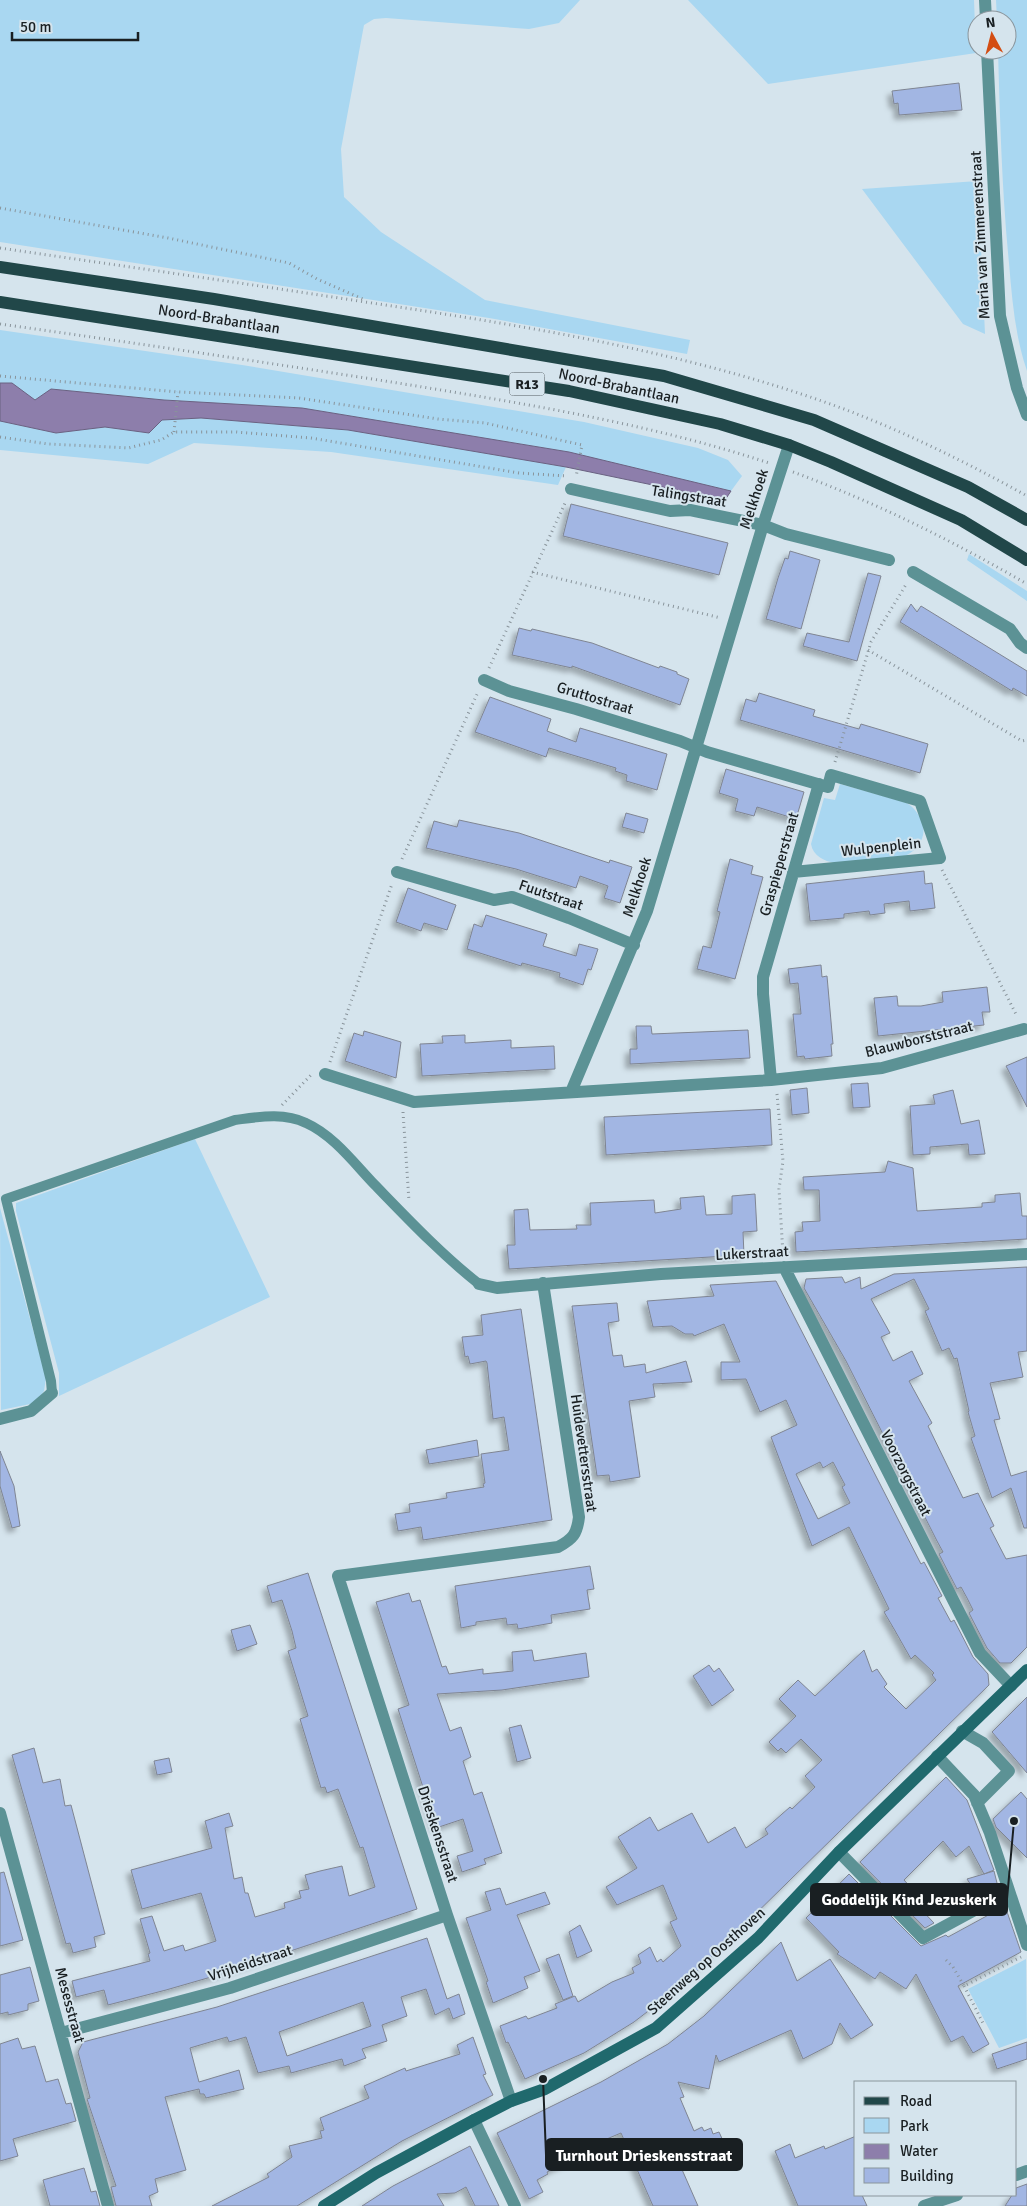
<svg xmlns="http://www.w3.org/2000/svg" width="1027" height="2206" font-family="Signika,sans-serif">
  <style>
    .green { fill: #a9d7f1 }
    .water { fill: #8d7eab; stroke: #6a6282 }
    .building { fill: #a2b6e3; stroke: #7f8592; fill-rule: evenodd; filter: url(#shadow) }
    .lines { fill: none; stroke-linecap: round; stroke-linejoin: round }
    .path { stroke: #89949b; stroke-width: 3; stroke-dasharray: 1 4; stroke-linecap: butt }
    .lane { stroke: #5c9295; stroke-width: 10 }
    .street { stroke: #5c9295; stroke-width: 12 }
    .secondary { stroke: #20696d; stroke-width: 12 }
    .primary { stroke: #214749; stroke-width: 12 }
    .labels { text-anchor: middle; stroke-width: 4; stroke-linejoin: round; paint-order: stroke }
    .shield { fill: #d5e4ed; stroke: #515a5f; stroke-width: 1 }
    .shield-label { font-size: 14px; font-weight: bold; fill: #191f22 }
    .street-label { font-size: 15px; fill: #191f22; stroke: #d5e4ed }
    .leader { fill: none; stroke: #191f22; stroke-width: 2 }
    .callout-dot { fill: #191f22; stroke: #d5e4ed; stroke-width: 2 }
    .callout { fill: #191f22; stroke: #191f22; stroke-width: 2 }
    .callout-label { font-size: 16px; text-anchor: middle; font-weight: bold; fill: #fff }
  </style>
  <defs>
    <filter id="shadow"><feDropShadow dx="-4.5" dy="4.5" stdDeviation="2.5" flood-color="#0004"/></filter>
  </defs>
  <rect width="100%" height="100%" fill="#d5e4ed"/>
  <path class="green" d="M0,0H580L559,23L529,29L386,18L374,19L364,25L341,149L344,197L381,232L485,300L690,340L687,354L489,318L0,242Z
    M688,0H974L976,53L768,84Z
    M996,0H1027V371C1015,336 1012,299 1009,263C1002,192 1000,121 998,50H1007V20H997Z
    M978,181L985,334L963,324L862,189Z
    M0,330L242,365L584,422L698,448L728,460L742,476L731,491L569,452L302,408L164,400L52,389L35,400L12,384L0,383Z
    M201,418L348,430L566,467L558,485L331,452L194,443L148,464L0,450V421L56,433L105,427L149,433L162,420Z
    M969,554L1027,591V601L967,560Z
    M840,784L905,802C914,807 920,815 923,825C926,838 917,851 905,856C891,861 852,861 835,863C824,861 813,856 811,844L824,798L835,800Z
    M195,1139L270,1297L59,1396V1373L16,1211V1203Z
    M0,1208L46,1378L44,1391L35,1403L1,1410Z
    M1026,1959L1027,2038L999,2048L968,1989Z"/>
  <path class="water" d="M0,383H12L35,400L51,389L164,400L302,408L569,452L731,491L725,500L566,467L348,430L201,418L162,420L149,433L105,427L56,433L0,421Z"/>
  <path class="building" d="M959,83L962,110L899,115L898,103L894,104L892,91Z
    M571,504L728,543L719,575L563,536Z
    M790,551L820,560L801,629L766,619L778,578L785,558L788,559Z
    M868,573L881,576L857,661L803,646L807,633L849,642Z
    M911,604L917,612L921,606L1027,671V696L1013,688L1012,691L900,622Z
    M519,628L531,631L532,629L592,643L659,668L660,666L677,672V674L689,679L680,705L572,666V668L512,655Z
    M759,693L815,710L813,716L859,729L861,724L928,744L920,773L740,720L746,699L756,702Z
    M490,697L551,719L547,731L576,742L580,728L667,754L657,790L626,781L627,775L615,771L616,768L549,748L546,757L475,732Z
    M726,769L804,792L796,819L757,807L754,816L735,811L738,799L719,793Z
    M626,813L648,819L644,833L622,827Z
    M459,820L519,833L609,863L610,860L632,867L620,903L604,898L608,886L580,876L576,888L516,869L426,848L434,821L457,827Z
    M730,859L753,866L751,874L763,877L735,979L697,969L703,946L711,948L720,912L717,911Z
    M924,871L925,884L932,883L935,908L910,911L909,901L884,904L885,913L870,915L869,911L844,914V918L810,921L806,884Z
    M408,888L456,905L447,930L424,923L421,931L396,922Z
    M486,915L547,934L543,946L576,956L579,944L598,949L591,970L588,969L583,985L559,977L560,973L522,963L521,966L467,949L474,924L482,927Z
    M821,965L822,977L827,976L833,1044H831L832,1056L805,1059L804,1056L797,1057L793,1014H801L798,983L790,984L788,969Z
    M987,987L990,1012H982L984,1025L878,1036L874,998L897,996L898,1006H921L943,1002L942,992Z
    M636,1026H651L652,1034L748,1030L750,1058L630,1064V1049H637Z
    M364,1031L401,1042L396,1078L345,1061L354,1033L363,1036Z
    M465,1035V1043L511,1040V1048L554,1046L555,1069L422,1076L420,1044L443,1043L442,1036Z
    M1027,1057V1107L1006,1066Z
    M868,1083L870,1107L853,1108L851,1084Z
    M807,1088L809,1113L792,1115L790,1090Z
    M953,1090L961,1124L979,1120L985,1154L969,1155L968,1144L930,1147V1154L913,1155L910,1106L935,1104L933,1095Z
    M770,1109L772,1145L606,1155L604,1117Z
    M888,1161L913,1168L917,1211L982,1207V1203L995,1202V1195L1020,1193L1022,1216H1027V1239L796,1252L795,1232L803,1231L802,1222L820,1221L819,1190H804L803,1177L885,1172Z
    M755,1194L757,1231L743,1232L744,1255L509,1269L507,1245H515L514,1210L528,1209L530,1230L577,1229L576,1225H591L590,1203L654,1200L655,1213L681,1209L680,1198L704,1196L706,1215L732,1214V1196Z
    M1027,1267V1351L1018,1352L1023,1377L990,1383L1000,1419L994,1420L1011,1476L1027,1471V1528H1024L1011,1488L992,1498L971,1438L975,1436L968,1412L969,1411L957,1358L954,1359L949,1348L942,1351L925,1311L929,1309L914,1279L871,1299L890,1333L881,1337L893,1361L912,1351L923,1374L909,1381L932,1423L928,1426L963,1498L978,1493L994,1526L990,1528L1006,1559L1027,1555V1647L1011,1663H1000L987,1648L969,1613L973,1610L967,1598L961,1587L957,1589L939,1554L943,1552L937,1541L846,1361L804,1288L806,1279L842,1277L845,1283L860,1277L861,1289L894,1274Z
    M776,1281L921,1564L924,1562L942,1596L938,1598L951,1622L954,1620L973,1657L988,1674L989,1685L686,1982L634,2022L584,2053L525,2079L508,2042L506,2043L500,2026L526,2016L528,2019L557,2008L555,2004L575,1996L578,2002L612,1982L634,1973L632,1968L641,1963L638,1955L650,1947L657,1962L661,1959L663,1962L681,1946L670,1922L677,1919L663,1885L617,1905L606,1887L637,1868L618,1837L650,1817L658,1831L692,1813L708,1843L735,1827L746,1848L768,1834L765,1829L790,1807L792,1809L815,1787L805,1776L822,1760L801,1739L786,1753L781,1748L778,1751L769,1742L796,1716L779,1699L798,1680L815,1696L864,1650L872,1672L877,1669L887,1684L884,1687L906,1709L936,1680L932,1675L934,1673L915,1655L911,1659L894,1629L884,1612L889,1609L849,1527L812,1546L771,1437L797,1425L786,1400L760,1412L746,1379L721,1380V1362H740L724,1324L694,1336L693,1334H685L672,1326L653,1327L647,1301L714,1296L710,1285ZM820,1462L823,1468L833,1462L845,1485L842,1487L850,1503L818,1519L796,1474Z
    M617,1303L619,1321L608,1323L613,1356L622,1355L624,1367L645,1364L646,1373L686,1361L692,1382L653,1384L655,1397L629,1401L640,1477L610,1482L609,1475L597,1476L572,1306Z
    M521,1309L552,1520L423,1540L421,1527L398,1531L395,1514L410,1512L409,1504L447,1498L446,1493L484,1487L483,1484L485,1483L481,1454L509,1450L504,1417L493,1419L487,1363L486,1361L470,1364L468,1356L465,1357L462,1337L483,1335L481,1315Z
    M477,1440L479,1456L429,1464L426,1450Z
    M0,1451L14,1486L20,1526L12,1528L0,1486Z
    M590,1566L594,1589L587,1590L590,1609L551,1615L552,1623L518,1629L517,1624L507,1625L506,1618L476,1622V1625L461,1628L455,1586Z
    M308,1573L417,1909L218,1975L166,1990L108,2005L104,1990L76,1997L72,1981L150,1961L148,1954L150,1953L140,1919L152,1916L164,1951L183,1945L185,1951L216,1941L201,1893L142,1909L131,1870L212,1848L205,1821L229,1813L233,1826L225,1828L234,1879L242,1877L245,1893H248L255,1917L285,1908L284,1903L301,1898L299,1891L309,1889L305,1875L320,1871L342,1866L349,1896L375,1887L363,1847L360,1848L338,1789L327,1793L325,1787L321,1788L300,1719L308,1716L288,1651L296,1648L292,1631L282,1600L272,1603L267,1586Z
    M409,1593L412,1602L420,1600L442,1667L446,1666L449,1674L483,1669V1674L513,1671L512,1652L532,1650L534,1661L586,1653L589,1677L502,1690L437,1694L450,1731L461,1727L471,1757L463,1761L474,1795L482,1792L502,1853L484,1859L486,1864L462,1872L457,1856L473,1851L463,1819L436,1828L398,1709L409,1705L376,1602Z
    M250,1625L257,1644L237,1651L231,1630Z
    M709,1665L714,1672L719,1668L734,1690L712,1706L693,1676Z
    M1027,1697V1773L992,1732Z
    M521,1725L531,1758L517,1762L509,1728Z
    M34,1748L43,1783L60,1779L65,1806L71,1805L105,1934L94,1937L96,1947L73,1953L70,1943L66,1944L12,1755Z
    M169,1758L172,1772L157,1775L154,1761Z
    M946,1777L967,1800L994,1870L984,1874L969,1846L956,1857L943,1841L904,1880L914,1891L913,1894L933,1888L916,1904L934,1923L925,1928L860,1862Z
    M1021,1792L1027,1799V1858L996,1827L993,1819Z
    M994,1871L998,1887L976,1893L967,1879Z
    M4,1872L23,1940L0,1946V1873Z
    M849,1874L921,1946L946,1935L948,1937L1005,1906L1021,1952L958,1986L989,2044L973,2053L963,2036L951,2042L916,1974L906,1989L880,1972L875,1979L837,1954L839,1952L806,1918Z
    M500,1888L506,1905L545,1892L550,1904L517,1915L540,1971L524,1977L528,1988L493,2003L486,1982L488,1981L466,1918L491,1910L485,1892Z
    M580,1925L592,1951L577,1958L569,1932Z
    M427,1938L447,1999L459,1994L465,2014L453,2019L449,2008L435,2015L426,1989L401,1997L407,2016L382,2025L387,2041L362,2049L366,2058L344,2066L342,2059L291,2073L289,2066L258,2073L246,2037L229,2042L227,2037L190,2048L199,2082L239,2070L244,2089L206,2098L204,2094H200L199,2089L165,2097L186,2170L155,2179L158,2192L149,2196L152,2206H116L111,2187L116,2186L87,2099L90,2098L78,2052L83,2042L217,2007ZM363,2002L371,2026L287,2056L279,2032Z
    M781,1942L797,1981L830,1959L873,2025L851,2039L840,2023L832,2044L803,2059L791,2030L719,2062L716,2055L709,2089L678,2082L684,2097L680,2098L694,2131L702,2127L704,2131L711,2128L713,2134L719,2132L725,2145L680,2165L698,2206H653L621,2133L590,2146L592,2151L547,2172L548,2174L537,2180L543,2192L529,2199L497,2133L601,2082L668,2044L704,2016Z
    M559,1954L573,1996L563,2000L546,1959Z
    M30,1967L39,2001L28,2004V2010L8,2015V2012L0,2014V1975Z
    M473,2037L486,2074L483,2075L493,2095L402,2141L297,2206H212L269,2177L267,2174L292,2157L289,2146L322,2138L320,2131L324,2130L320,2118L369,2098L364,2086L405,2068L406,2071L460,2054L457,2045Z
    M18,2038L22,2049L35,2046L46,2082L58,2079L66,2104L71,2103L76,2121L13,2139L18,2156L0,2161V2044Z
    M1027,2042V2059L997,2069L992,2054Z
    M856,2136V2195H862L867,2206H798L775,2151L790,2144L795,2158L824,2146L825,2149Z
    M470,2146L499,2206H475L466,2187L455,2193L437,2194L444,2206H362L393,2186Z
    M84,2168L91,2192L96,2191L100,2206H50L43,2180Z
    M1027,2184V2206H1005L1012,2195H1016V2188Z"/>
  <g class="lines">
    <path class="path" d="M0,208L168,238L289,263L317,279L365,300
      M0,248C122,266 243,283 365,302C527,326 690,352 844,409C907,433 968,463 1027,496
      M0,324C135,343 270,363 404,384C527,404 651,424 769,463
      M0,376L178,392L299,398L438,419L485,423L582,445L576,477
      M174,432L178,392
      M0,437L48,444L128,448L161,440L174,432H236L311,438L519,473L566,476
      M793,472C875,502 951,540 1027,584
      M532,572L721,618
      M868,650L1022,741L1027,740
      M489,668L566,501
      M835,762L871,642L907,583
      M402,859L478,692
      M942,870L1017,1016
      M330,1062L392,884
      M777,1094L783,1161L779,1189L783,1254
      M282,1105L311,1075
      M403,1112L409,1201
      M946,1960L953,1967L964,1986L1021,1957
      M964,1986L983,2023"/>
    <path class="lane" d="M52,1393L51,1381L6,1199L235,1120C258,1117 284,1112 306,1123C333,1135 354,1163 374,1184C408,1219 441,1254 479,1284"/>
    <path class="street" d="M985,0L986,20
      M987,50L1000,316L1017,388L1027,415
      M571,489L670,511L690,510L763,525L786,534L889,560
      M913,572L1010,629L1020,643L1027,648
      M484,680L509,691L576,709L680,741L707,752L828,787L831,775L920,801L940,858L793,872
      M397,872L494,900L512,897L569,918L634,945
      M325,1074L414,1102L771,1080L882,1068L1024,1029
      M771,1080L763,994V977L819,784
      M571,1092L647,911L763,525L789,445
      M784,1267L980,1653L1011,1686
      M479,1284L497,1288L661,1274L1027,1254
      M0,1419L31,1411L52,1393
      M962,1731L983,1743L1009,1771L977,1803
      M937,1756L974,1795L990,1833L1027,1945
      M0,1813L108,2206
      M839,1852L923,1938L1008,1892
      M61,2033L230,1988L447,1915
      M511,2101L447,1915L338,1576L558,1547C573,1539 577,1534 579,1517L543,1283
      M474,2120L515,2206
      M1016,2175L1027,2171
      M924,2206L957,2195"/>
    <path class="secondary" d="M324,2206L376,2173L474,2120L511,2101L545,2089L656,2028L758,1938L839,1852L1027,1670"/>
    <path class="primary" d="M0,267L214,299L664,376L814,420L968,487L1027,520
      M0,302L569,391L720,424L789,445L831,462L961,520L1027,560"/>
  </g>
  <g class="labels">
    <rect class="shield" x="509.5" y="372.5" width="35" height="23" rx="4"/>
    <g class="shield-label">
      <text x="527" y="389">R13</text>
    </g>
    <g class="street-label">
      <text transform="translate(980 235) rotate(-93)" y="5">Maria van Zimmerenstraat</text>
      <text transform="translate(219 319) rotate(9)" y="5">Noord-Brabantlaan</text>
      <text transform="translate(619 386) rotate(12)" y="5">Noord-Brabantlaan</text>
      <text transform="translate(689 496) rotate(9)" y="5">Talingstraat</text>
      <text transform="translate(754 499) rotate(-72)" y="5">Melkhoek</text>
      <text transform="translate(595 698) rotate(17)" y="5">Gruttostraat</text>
      <text transform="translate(881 847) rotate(-6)" y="5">Wulpenplein</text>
      <text transform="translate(779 864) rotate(-74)" y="5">Graspieperstraat</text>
      <text transform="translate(637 887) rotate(-72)" y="5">Melkhoek</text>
      <text transform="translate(551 895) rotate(19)" y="5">Fuutstraat</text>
      <text transform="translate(919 1039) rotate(-14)" y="5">Blauwborststraat</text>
      <text transform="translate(752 1253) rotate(-3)" y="5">Lukerstraat</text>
      <text transform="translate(584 1453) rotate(82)" y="5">Huidevettersstraat</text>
      <text transform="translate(906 1473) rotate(63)" y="5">Voorzorgstraat</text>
      <text transform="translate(438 1834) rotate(72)" y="5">Drieskensstraat</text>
      <text transform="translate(706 1961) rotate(-42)" y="5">Steenweg op Oosthoven</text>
      <text transform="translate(250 1963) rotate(-18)" y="5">Vrijheidstraat</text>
      <text transform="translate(70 2005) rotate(75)" y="5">Mesesstraat</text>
    </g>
  </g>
  <path class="leader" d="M1014 1821L1007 1899M543 2079L546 2155"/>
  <g class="callout-dot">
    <circle cx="1014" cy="1821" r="5"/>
    <circle cx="543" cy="2079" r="5"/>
  </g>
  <g class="callout">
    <rect x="811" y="1884" width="196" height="31" rx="5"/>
    <rect x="546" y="2139" width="196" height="31" rx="5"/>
  </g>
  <g class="callout-label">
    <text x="909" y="1905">Goddelijk Kind Jezuskerk</text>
    <text x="644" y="2161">Turnhout Drieskensstraat</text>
  </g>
  <rect x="854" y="2081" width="162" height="115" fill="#d5e4ed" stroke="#8a959c"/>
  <rect x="864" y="2097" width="25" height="8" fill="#214749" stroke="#8a959c"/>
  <text x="900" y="2106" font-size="15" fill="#191f22">Road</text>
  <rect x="864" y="2118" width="25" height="15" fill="#a9d7f1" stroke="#8a959c"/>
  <text x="900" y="2131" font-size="15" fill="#191f22">Park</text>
  <rect x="864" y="2144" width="25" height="15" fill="#8d7eab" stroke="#8a959c"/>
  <text x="900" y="2156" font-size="15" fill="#191f22">Water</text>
  <rect x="864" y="2168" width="25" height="15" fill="#a2b6e3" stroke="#8a959c"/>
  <text x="900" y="2181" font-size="15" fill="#191f22">Building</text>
  <g transform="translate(992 35) rotate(353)"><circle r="24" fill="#d5e4ed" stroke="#8a959c"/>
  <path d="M0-4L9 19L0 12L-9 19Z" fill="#d34d13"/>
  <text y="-8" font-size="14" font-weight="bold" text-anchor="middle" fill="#191f22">N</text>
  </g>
  <path d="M12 32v8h126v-8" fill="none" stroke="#191f22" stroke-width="2.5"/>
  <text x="20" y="32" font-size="15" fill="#191f22" stroke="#d5e4ed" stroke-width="4" paint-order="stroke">50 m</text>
</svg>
